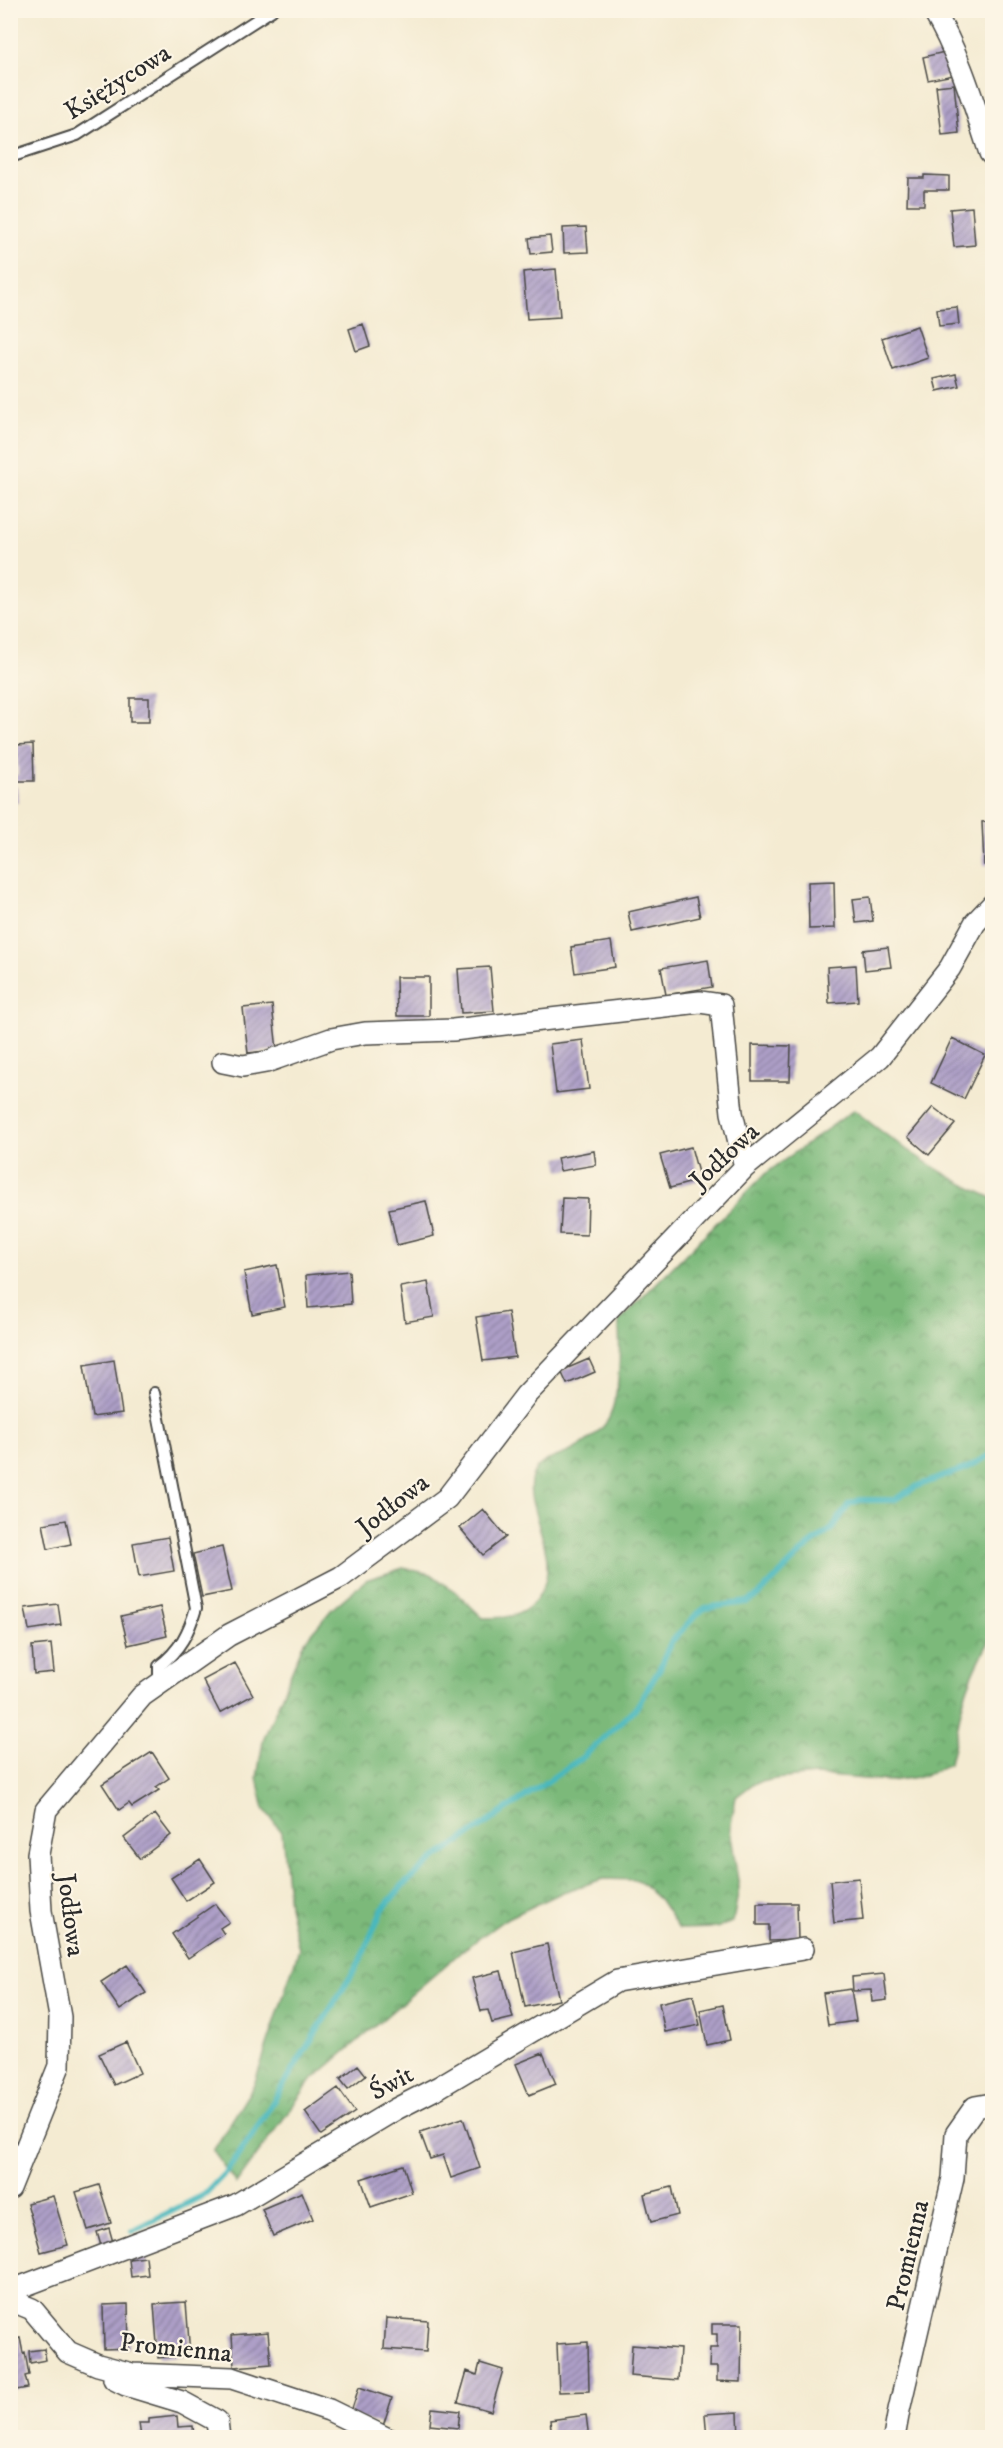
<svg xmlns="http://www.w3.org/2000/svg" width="1003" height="2448" font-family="'IM FELL DW Pica',serif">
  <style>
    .forest { fill: url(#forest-crowns); stroke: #537252; stroke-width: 1.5 }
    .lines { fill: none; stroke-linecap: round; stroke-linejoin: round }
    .stream { stroke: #48b8be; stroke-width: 6 }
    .building { fill: url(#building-hatch) }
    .lane-casing { stroke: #494844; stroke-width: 14 }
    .street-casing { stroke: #494844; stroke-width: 24 }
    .lane { stroke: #fff; stroke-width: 10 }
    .street { stroke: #fff; stroke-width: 21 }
    .labels { text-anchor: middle; stroke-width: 4.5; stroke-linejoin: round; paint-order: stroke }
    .street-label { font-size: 26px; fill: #2b2b2b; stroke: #fcf5e5 }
  </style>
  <defs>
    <pattern id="forest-crowns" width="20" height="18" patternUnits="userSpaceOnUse" patternTransform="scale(1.5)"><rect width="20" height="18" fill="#7bb97a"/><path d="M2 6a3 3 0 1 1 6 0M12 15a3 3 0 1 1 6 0" fill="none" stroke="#659764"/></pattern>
    <pattern id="building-hatch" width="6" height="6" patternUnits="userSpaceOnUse" patternTransform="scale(1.5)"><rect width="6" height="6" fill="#ad9fc7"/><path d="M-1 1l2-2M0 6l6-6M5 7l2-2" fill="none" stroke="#8d82a2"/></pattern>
  </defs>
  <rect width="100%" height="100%" fill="#fcf5e5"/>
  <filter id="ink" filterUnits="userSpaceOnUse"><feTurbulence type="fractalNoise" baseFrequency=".0167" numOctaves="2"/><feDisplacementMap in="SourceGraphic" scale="12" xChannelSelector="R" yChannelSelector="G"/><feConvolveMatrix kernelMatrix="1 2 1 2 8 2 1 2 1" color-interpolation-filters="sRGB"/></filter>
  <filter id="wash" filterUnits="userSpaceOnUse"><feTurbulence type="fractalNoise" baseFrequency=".008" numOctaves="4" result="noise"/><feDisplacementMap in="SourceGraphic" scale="24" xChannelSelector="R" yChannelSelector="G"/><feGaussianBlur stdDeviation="1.35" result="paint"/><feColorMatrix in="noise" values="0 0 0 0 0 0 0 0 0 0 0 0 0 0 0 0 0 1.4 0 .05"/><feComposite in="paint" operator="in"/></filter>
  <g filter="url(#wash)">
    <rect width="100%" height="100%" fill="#f4ebd2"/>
    <path class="forest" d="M854,1110C897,1145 941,1175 992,1198V1637C978,1661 966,1687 960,1714C957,1732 955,1747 949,1764L924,1776L890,1781L815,1775L775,1779L753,1784L736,1797L730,1829L739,1887L733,1922L716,1928L679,1929L660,1900L638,1880L603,1879L563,1892L504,1920L462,1951L310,2082L236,2184L213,2151L254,2085L299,1949L289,1906L282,1832L264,1809L257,1778L263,1741L303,1644L332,1609L366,1580L403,1568L431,1574L457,1593L483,1618C510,1618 527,1617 541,1592C563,1552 518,1502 534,1472C541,1460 558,1457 569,1452C582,1446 605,1429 610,1416C621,1386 620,1352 619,1321L765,1174Z"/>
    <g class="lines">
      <path class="stream" d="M132,2231L204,2195L227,2171L253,2134L359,1963L382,1910L403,1885L434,1859L583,1757L636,1708L659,1670L671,1642L696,1615L705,1608L747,1602L759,1595L806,1548L832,1529L849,1504L860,1500H894L917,1486L967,1468L992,1454"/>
    </g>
    <g id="blocks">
      <path class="building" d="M949,51L954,75L928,80L923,57Z
        M954,84L959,133L942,135L936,86Z
        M924,175L949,176V190H924V205H907L908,178H924Z
        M972,207L975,245L954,247L950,209Z
        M586,227L588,252L564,253L563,228Z
        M550,236L552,252L531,254L529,238Z
        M556,269L560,317L527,319L523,272Z
        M957,307L959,324L939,326L937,309Z
        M363,324L370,346L356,351L349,329Z
        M917,326L928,358L893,370L882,338Z
        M956,374L959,386L937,391L934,379Z
        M130,698H149V722H130Z
        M33,744L34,781H16L15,775H18L17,745Z
        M10,787H17L18,803H10Z
        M992,821V865H984L982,822Z
        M834,881L835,928L809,929L808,882Z
        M696,897L700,917L632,932L628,912Z
        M870,897L873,921L856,923L853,899Z
        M611,941L615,967L575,973L571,947Z
        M888,947L891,967L865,970L863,950Z
        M708,960L712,987L666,995L661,968Z
        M856,965L858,1001L829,1003L827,967Z
        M490,967L494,1011L461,1013L458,969Z
        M396,977H429V1016H397Z
        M272,1005L277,1050L248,1053L243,1008Z
        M952,1038L985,1055L964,1099L931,1083Z
        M583,1040L589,1089L556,1093L550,1044Z
        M752,1045L791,1046L790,1081H752Z
        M933,1107L955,1124L929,1155L908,1137Z
        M691,1147L700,1180L670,1188L660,1155Z
        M594,1151L596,1165L560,1171L557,1158Z
        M562,1198L588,1199L587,1235L560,1234Z
        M426,1201L434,1236L397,1245L389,1209Z
        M277,1265L285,1307L252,1314L244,1272Z
        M349,1271L351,1304L308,1308L306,1275Z
        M428,1282L434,1317L405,1322L400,1287Z
        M508,1312L515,1357L483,1361L476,1317Z
        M589,1359L595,1372L567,1384L561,1371Z
        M114,1360L122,1413L92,1417L84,1365Z
        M483,1509L506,1537L483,1555L460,1528Z
        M66,1520L71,1544L48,1549L43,1524Z
        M168,1537L174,1571L139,1577L133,1543Z
        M222,1547L232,1591L202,1597L193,1554Z
        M58,1604L61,1625L29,1630L25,1608Z
        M160,1607L167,1636L128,1645L121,1616Z
        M51,1644L54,1672L34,1674L32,1646Z
        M235,1663L253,1695L220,1713L203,1680Z
        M152,1752L169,1778L156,1787L159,1790L132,1807L129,1803L119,1810L102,1784Z
        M155,1814L171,1835L140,1859L124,1838Z
        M200,1859L215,1882L186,1901L171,1878Z
        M859,1878L863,1920L834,1923L830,1881Z
        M757,1903H797L798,1940L769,1941V1925H757Z
        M215,1904L229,1922L220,1928L224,1934L188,1958L172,1934Z
        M547,1944L559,2000L525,2007L513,1952Z
        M127,1965L146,1993L120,2010L101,1982Z
        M501,1971L513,2018L492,2023L488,2010L481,2011L472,1978Z
        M884,1974L887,2000L872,2002L871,1990L853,1991L852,1977Z
        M851,1989L856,2021L828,2025L823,1993Z
        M693,1995L700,2025L665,2032L659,2003Z
        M723,2005L730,2040L707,2045L700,2010Z
        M126,2042L140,2073L114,2085L99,2054Z
        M543,2053L556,2084L529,2095L516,2064Z
        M358,2065L366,2075L348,2089L340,2079Z
        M338,2088L355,2112L321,2135L305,2112Z
        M463,2118L480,2168L451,2178L443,2155L430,2159L420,2132Z
        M403,2165L412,2193L371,2207L361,2179Z
        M99,2185L111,2223L88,2230L76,2192Z
        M672,2187L678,2215L651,2222L644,2194Z
        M302,2192L313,2219L273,2236L262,2209Z
        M53,2196L68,2245L41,2252L27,2203Z
        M109,2228L113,2242L101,2246L97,2232Z
        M146,2257L148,2275L131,2277L129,2259Z
        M186,2302L190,2355L158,2358L154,2304Z
        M128,2304L129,2348L104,2349L103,2305Z
        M386,2318L428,2321L426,2352L384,2349Z
        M712,2324H742L741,2382L717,2381V2367H709L710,2348H717V2334H712Z
        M268,2332L271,2364L234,2367L232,2335Z
        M20,2338L23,2353L25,2352L29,2375L25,2376L28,2388L10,2391V2340Z
        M588,2342L589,2391L559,2392L557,2344Z
        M632,2345L680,2349L678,2380L630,2376Z
        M44,2349L46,2360L30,2363L29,2351Z
        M480,2363L503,2370L491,2411L458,2402L467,2371L477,2375Z
        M991,2376H992V2402L987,2401Z
        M359,2387L392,2398L383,2426L350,2415Z
        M432,2408L460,2411L458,2428L430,2425Z
        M738,2412L739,2438H707L705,2414Z
        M586,2415L589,2438H552L550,2420Z
        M177,2416L178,2427L193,2426L194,2438H141L139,2423H149V2419Z"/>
    </g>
  </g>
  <g filter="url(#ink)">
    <use href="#blocks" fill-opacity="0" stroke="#494844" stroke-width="1.5"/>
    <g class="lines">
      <g class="lane-casing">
        <path id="lane" d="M10,157L77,135L272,10
          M154,1393L196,1608C189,1632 180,1650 159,1666V1684"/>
      </g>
      <g class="street-casing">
        <path id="street" d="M933,10C960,55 974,105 990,153L992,155
          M223,1062L243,1066L266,1062L331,1039L365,1033L453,1030L700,1002L721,1005L732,1113L745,1167
          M10,2188L59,2066L60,2017L41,1911L38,1854L46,1810L142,1696L229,1635L341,1577L447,1498L526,1395L745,1167L880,1057L950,968L975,923L992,905
          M10,2291L236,2205L396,2109L439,2087L617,1981L803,1949
          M10,2300L32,2309L68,2352L98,2365L132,2374L232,2378L329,2410L386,2438
          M114,2379L126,2385L182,2402L217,2421L219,2438
          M894,2438L899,2410L953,2178L956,2134L975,2107L992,2104"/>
      </g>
      <use href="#lane" class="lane"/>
      <use href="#street" class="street"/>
    </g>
  </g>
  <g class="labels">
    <g class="street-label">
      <text transform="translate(117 81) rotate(-32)" y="9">Księżycowa</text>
      <text transform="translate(724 1155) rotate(-43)" y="9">Jodłowa</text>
      <text transform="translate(392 1504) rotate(-38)" y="9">Jodłowa</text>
      <text transform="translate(72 1915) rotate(83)" y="9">Jodłowa</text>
      <text transform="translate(391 2082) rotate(-28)" y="9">Świt</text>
      <text transform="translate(907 2255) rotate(-77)" y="9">Promienna</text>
      <text transform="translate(176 2347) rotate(6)" y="9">Promienna</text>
    </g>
  </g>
  <rect width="1003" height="2448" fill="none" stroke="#fcf5e5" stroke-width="36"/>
</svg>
